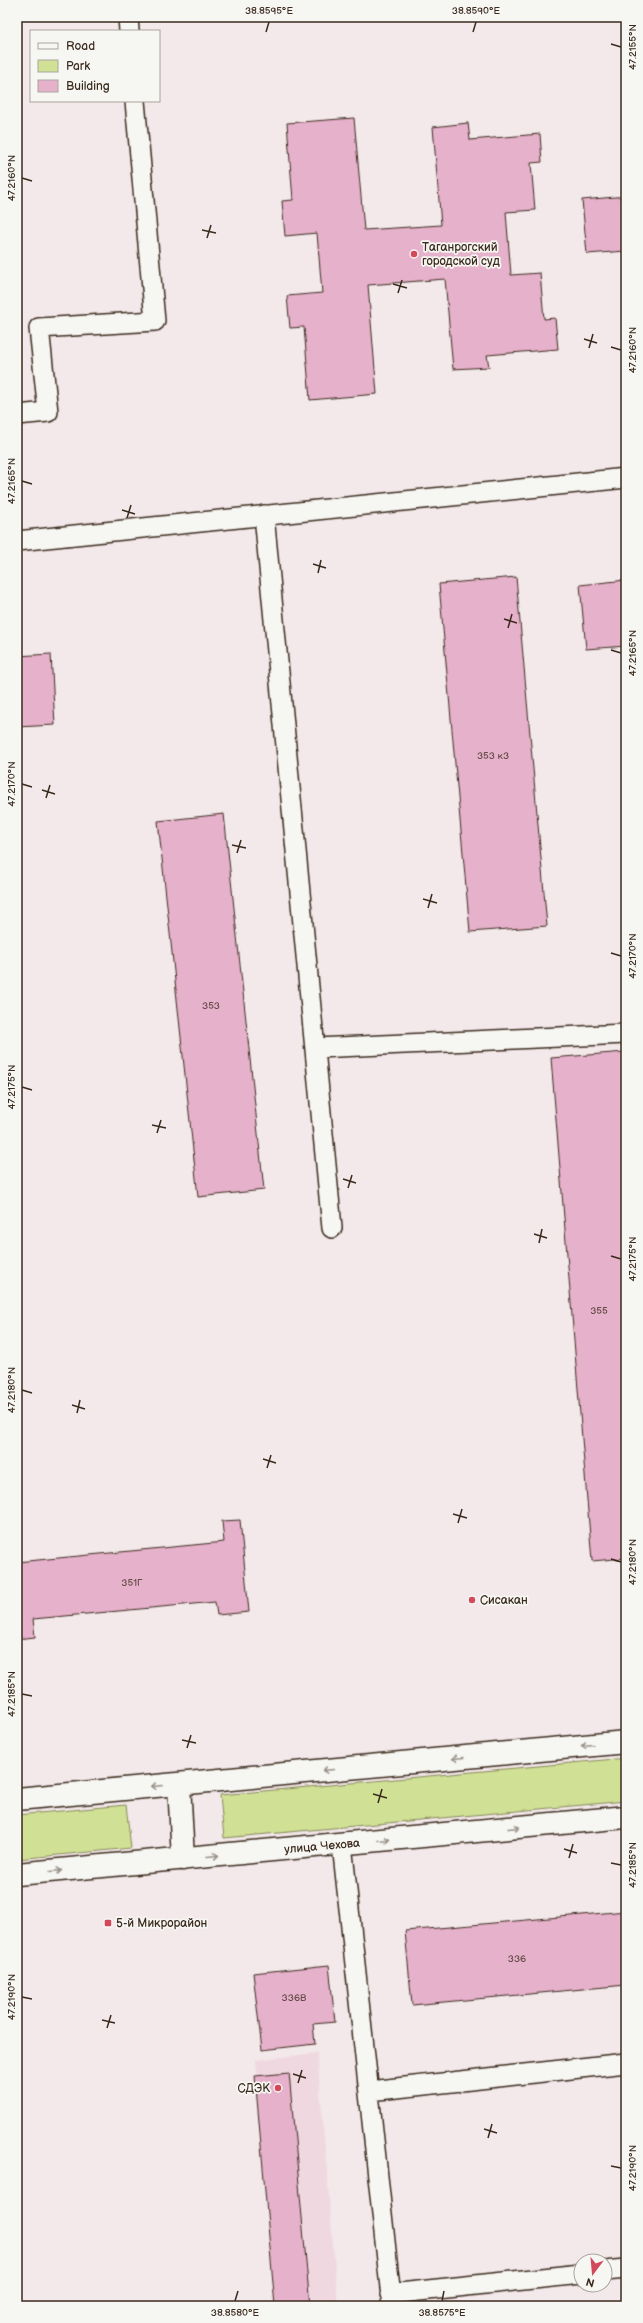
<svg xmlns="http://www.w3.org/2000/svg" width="643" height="2323" font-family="'Balsamiq Sans',sans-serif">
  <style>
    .built { fill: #efd8e0 }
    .green { fill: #d0e195; stroke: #86865a }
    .building { fill: #e6b1ca; stroke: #3b2a1e }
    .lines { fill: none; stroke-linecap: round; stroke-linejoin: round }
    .lane-casing { stroke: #3b2a1e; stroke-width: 22 }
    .secondary-casing { stroke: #3b2a1e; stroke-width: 25 }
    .lane { stroke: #f6f6f2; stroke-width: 19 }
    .secondary { stroke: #f6f6f2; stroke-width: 22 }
    .oneway { stroke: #989088 }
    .ticks { fill: none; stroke: #3b2a1e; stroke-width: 1.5 }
    .poi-dot { fill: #d1495b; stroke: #f6f6f2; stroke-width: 1.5 }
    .labels { text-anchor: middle; stroke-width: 3.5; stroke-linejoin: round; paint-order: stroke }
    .number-label { font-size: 10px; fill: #664c49 }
    .poi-label { font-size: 12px; fill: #3b2a1e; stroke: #f6f6f2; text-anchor: start }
    .street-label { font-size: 12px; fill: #3b2a1e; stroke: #f6f6f2 }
    .neatline { fill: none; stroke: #3b2a1e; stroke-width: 1.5 }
    .ticks-label { font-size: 10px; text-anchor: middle; fill: #3b2a1e }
  </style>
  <rect width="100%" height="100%" fill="#f3e8ea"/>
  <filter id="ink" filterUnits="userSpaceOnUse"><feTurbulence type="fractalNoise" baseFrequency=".025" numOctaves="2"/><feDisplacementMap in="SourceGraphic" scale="8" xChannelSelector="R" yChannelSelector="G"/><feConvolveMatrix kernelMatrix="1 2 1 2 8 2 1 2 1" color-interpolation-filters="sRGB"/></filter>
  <g filter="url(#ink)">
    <path class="built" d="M317,2053L338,2306H277L256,2060Z"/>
    <path class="green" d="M626,1758V1801L224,1838L220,1795Z
      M126,1805L131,1848L17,1859V1815Z"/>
    <path class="building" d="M354,118L364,230L441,225L433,127L468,123L470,140L540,134L542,162L531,163L535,210L506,212L511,275L540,273L544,319L555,318L558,349L487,355L489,367L453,369L445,279L368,285L377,394L310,400L304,327L290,328L287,296L322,293L317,233L285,236L282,201L293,200L287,123Z
      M626,196V251L587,254L582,200Z
      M516,577L547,926L470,932L439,584Z
      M626,580V646L586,649L580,585Z
      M51,654L55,725L17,727V656Z
      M224,814L264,1190L198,1197L158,821Z
      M625,1052L626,1558L592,1561L551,1058Z
      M240,1520L249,1612L217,1615L215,1602L33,1619L35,1637L17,1639V1562L224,1542L222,1521Z
      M626,1911V1985L412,2005L405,1931Z
      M329,1965L335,2022L313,2024L315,2044L262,2050L253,1973Z
      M289,2073L310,2306H275L255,2076Z"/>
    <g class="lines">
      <g class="lane-casing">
        <path id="lane" d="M128,17L129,31
          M17,415L48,412L39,328L155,321L135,101
          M264,515L332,1228
          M17,541L626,478
          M316,1048L626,1034
          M342,1844L392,2306
          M369,2091L626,2063
          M605,2271L626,2269
          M390,2294L581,2274"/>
      </g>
      <g class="secondary-casing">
        <path id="secondary" d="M179,1784L183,1859
          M17,1799L626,1742
          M17,1874L626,1817"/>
      </g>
      <use href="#lane" class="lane"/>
      <use href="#secondary" class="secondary"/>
    </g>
    <defs><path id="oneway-shaft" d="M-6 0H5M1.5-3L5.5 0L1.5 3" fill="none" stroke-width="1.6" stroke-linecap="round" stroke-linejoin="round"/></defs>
    <g class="oneway">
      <use href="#oneway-shaft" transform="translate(587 1745) rotate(175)"/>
      <use href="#oneway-shaft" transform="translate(458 1758) rotate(175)"/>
      <use href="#oneway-shaft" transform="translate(328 1770) rotate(175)"/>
      <use href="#oneway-shaft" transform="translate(157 1786) rotate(175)"/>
      <use href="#oneway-shaft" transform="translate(514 1828) rotate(-5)"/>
      <use href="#oneway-shaft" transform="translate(384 1840) rotate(-5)"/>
      <use href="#oneway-shaft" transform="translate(213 1856) rotate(-5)"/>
      <use href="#oneway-shaft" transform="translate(56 1871) rotate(-5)"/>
    </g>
  </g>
  <path class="ticks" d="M266,32L269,22M473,32L476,22M611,44L621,47M22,178L32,181M202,230L216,233M207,238L211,225M393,284L407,288M398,293L402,280M584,339L597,343M611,347L621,350M589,348L593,334M22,481L32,484M122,510L135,514M127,518L131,505M313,564L326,568M318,573L321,560M504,619L517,623M508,628L512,614M611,650L621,653M22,784L32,787M42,790L55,794M46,798L50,785M232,845L246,848M237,853L241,840M423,899L437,903M428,908L432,894M611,953L621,956M22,1087L32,1090M152,1125L166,1128M157,1133L161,1120M343,1179L356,1183M348,1188L352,1175M534,1234L547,1238M539,1243L542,1229M611,1256L621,1259M22,1390L32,1393M72,1405L85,1409M77,1413L80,1400M263,1459L276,1463M267,1468L271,1455M453,1514L467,1518M458,1523L462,1509M611,1559L621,1562M22,1694L32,1696M182,1740L196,1743M187,1748L191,1735M373,1794L387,1798M378,1803L382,1789M564,1849L577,1853M569,1858L573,1844M611,1863L621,1865M22,1997L32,1999M102,2020L115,2023M107,2028L111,2015M293,2074L306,2078M298,2083L302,2070M484,2129L497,2133M488,2138L492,2124M611,2166L621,2168M235,2301L238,2291M442,2301L444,2291"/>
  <g class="poi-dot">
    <circle cx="414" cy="254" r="4"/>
    <circle cx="472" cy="1600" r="4"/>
    <rect x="104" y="1919" width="8" height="8" rx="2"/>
    <circle cx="278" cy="2088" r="4"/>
  </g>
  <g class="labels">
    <g class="number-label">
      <text x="493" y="759">353 к3</text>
      <text x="211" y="1009">353</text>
      <text x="599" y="1314">355</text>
      <text x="132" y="1586">351Г</text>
      <text x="517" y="1962">336</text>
      <text x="294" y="2001">336В</text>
    </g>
    <g class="poi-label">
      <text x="422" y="251">Таганрогский<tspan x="422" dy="14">городской суд</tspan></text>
      <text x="480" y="1604">Сисакан</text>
      <text x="116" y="1927">5-й Микрорайон</text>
      <text x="270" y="2092" text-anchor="end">СДЭК</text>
    </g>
    <g class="street-label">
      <text transform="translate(322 1846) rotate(-5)" y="4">улица Чехова</text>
    </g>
  </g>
  <rect width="643" height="2323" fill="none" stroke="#f6f6f2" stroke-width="44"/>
  <rect x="30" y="30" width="130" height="72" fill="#f6f6f2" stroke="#aba49d"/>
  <rect x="38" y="43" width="20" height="6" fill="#f6f6f2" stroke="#aba49d"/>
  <text x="66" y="50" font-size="12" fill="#3b2a1e">Road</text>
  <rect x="38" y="60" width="20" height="12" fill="#d0e195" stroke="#aba49d"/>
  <text x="66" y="70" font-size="12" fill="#3b2a1e">Park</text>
  <rect x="38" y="80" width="20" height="12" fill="#e6b1ca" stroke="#aba49d"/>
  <text x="66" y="90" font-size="12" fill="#3b2a1e">Building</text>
  <g transform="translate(593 2273) rotate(196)"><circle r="19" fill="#f6f6f2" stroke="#aba49d"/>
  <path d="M0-3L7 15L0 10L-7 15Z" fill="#d1495b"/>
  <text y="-6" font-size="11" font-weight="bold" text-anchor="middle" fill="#3b2a1e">N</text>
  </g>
  <rect x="22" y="22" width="599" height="2279" class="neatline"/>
  <g class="ticks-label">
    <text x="269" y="14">38.8595°E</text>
    <text x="476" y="14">38.8590°E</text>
    <text transform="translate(632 47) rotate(-90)" y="4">47.2155°N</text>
    <text transform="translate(11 178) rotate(-90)" y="4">47.2160°N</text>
    <text transform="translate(632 350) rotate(-90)" y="4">47.2160°N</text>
    <text transform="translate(11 481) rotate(-90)" y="4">47.2165°N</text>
    <text transform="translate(632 653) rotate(-90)" y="4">47.2165°N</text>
    <text transform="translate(11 784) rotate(-90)" y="4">47.2170°N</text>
    <text transform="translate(632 956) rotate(-90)" y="4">47.2170°N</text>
    <text transform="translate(11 1087) rotate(-90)" y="4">47.2175°N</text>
    <text transform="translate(632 1259) rotate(-90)" y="4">47.2175°N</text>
    <text transform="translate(11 1390) rotate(-90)" y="4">47.2180°N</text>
    <text transform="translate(632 1562) rotate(-90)" y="4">47.2180°N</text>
    <text transform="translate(11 1694) rotate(-90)" y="4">47.2185°N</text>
    <text transform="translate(632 1865) rotate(-90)" y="4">47.2185°N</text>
    <text transform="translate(11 1997) rotate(-90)" y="4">47.2190°N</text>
    <text transform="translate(632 2168) rotate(-90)" y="4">47.2190°N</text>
    <text x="235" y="2316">38.8580°E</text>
    <text x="442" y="2316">38.8575°E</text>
  </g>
</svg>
